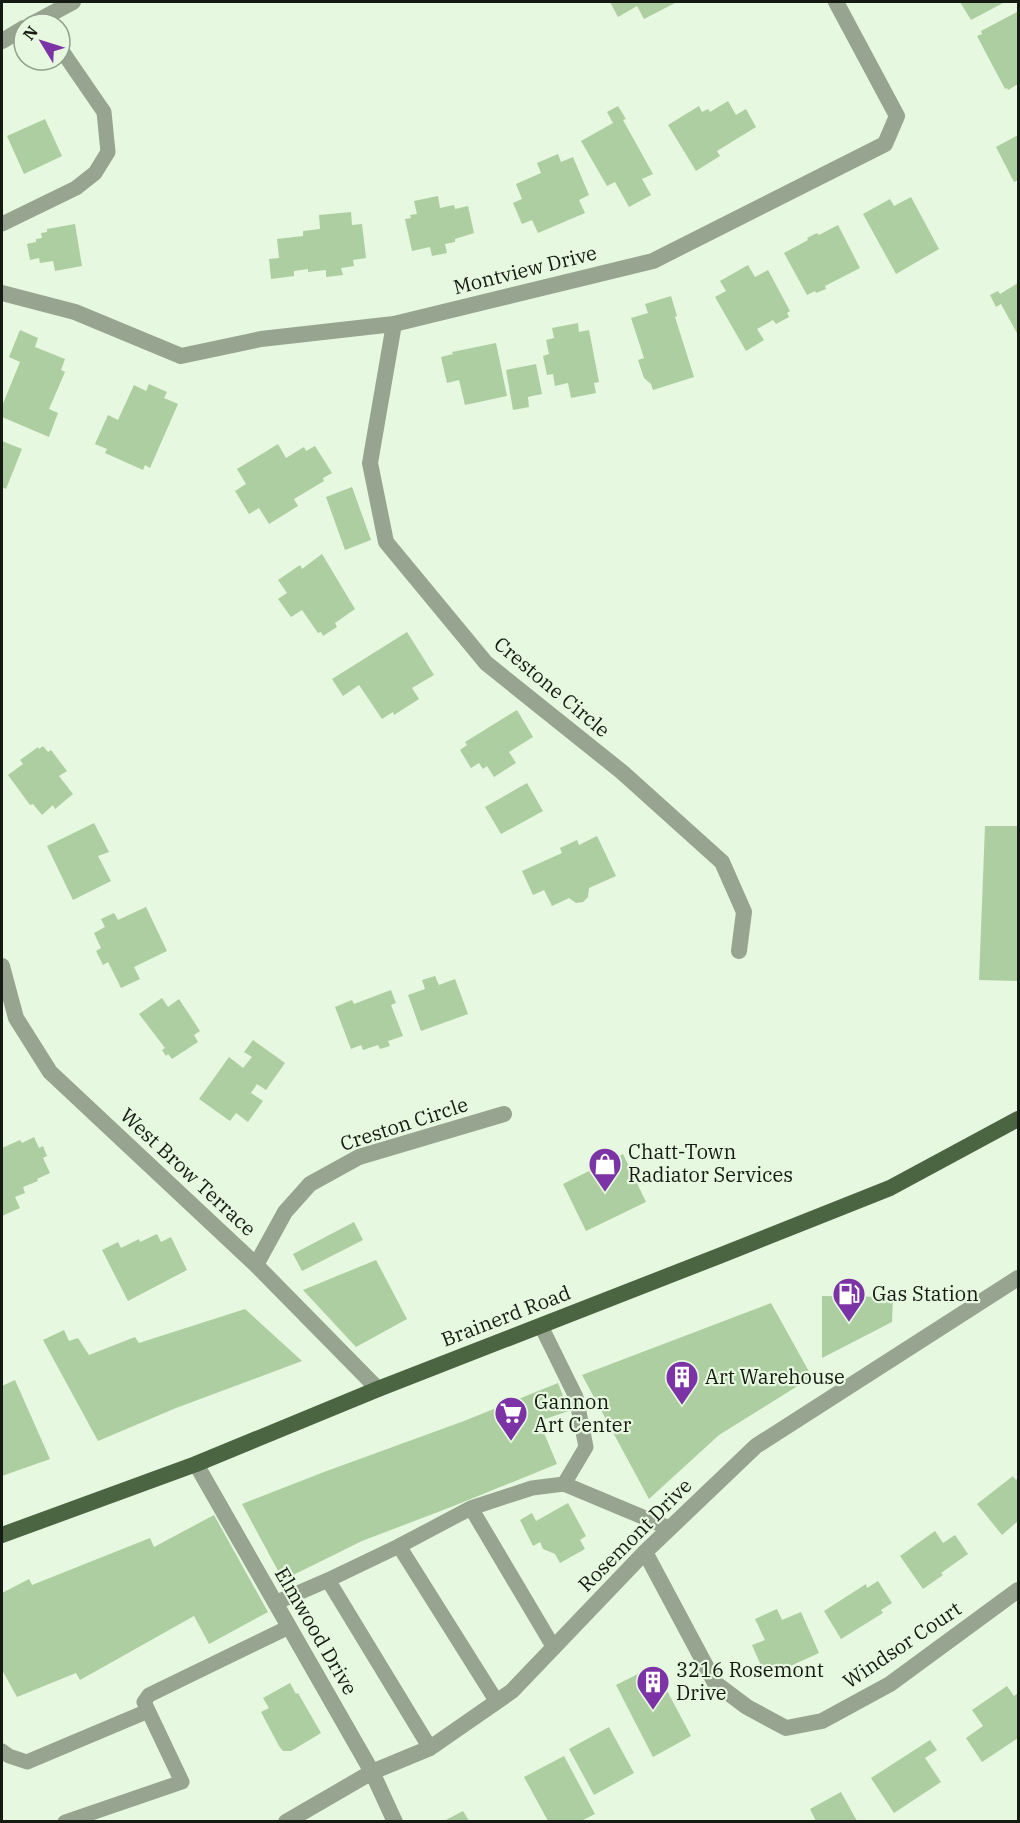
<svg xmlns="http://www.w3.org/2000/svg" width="1020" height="1823" font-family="'IBM Plex Serif',serif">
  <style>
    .building { fill: #adcea0 }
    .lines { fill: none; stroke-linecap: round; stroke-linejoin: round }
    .service { stroke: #96a490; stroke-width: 15 }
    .minor { stroke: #96a490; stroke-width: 16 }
    .primary { stroke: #4b6441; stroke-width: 16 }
    .labels { text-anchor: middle; stroke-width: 4.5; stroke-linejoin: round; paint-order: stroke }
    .street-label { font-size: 20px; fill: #151b12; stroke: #e6f8df }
    .poi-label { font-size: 20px; fill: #151b12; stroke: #e6f8df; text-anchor: start }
  </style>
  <rect width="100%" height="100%" fill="#e6f8df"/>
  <path class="building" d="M610,2H677L644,19L637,6L618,17Z
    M960,2H1005L971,20Z
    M1017,12L1018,15V84L1008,90L1007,88L1005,89L977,36L982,34L981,31Z
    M728,101L736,115L746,109L756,127L717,151L720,156L696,171L668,125L699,106L702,112L708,109L710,112Z
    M618,106L626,119L623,120L653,174L642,179L651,195L629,207L615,182L607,186L581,141L613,123L607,112Z
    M45,119L62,156L24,174L7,136Z
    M1018,135V180L1014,182L996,147Z
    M558,154L561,162L573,157L589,195L579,200L585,213L538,233L532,220L522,224L513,203L522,199L516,184L541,173L537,163Z
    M438,196L440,208L454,205L455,209L468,206L474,233L455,239V242L445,244L447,253L432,256L430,247L412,251L405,219L411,218L410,215L417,214L414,201Z
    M911,197L939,249L896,274L863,214L890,199L894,206Z
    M351,212L352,225L362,224L366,258L353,260L354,266L341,268L343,275L326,277V270L308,272V269L294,271V276L271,279L269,259L279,258L277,239L303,236V231L320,229L319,215Z
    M75,224L82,266L55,271L53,261L40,263L39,258L30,260L27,244L36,242V239L42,238L41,233L47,232V229Z
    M838,225L860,268L825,286L826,289L816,293L815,291L807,295L784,253L808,240L807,238L817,233L819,235Z
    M748,265L755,277L768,270L790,311L787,313L789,317L776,324L773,320L757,329L764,340L746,351L715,297L726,291L720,281Z
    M1018,283V335L1001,304L996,307L990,295L998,291L1000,294Z
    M671,296L677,316L675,317L694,377L653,390L651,384L644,378L638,360L644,358L631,318L648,313L645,304Z
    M578,323L579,332L589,330L599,382L594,383L596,393L571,398L568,383L555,386L553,374L547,375L543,356L549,354L546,340L554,338L552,328Z
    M20,330L38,338L35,347L65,359L61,370L65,372L49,409L58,413L49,437L2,417V406L20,362L9,357Z
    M496,343L507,396L465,405L459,380L447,383L441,357L453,354L452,352Z
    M536,364L542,394L528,397L529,407L513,410L506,370Z
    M149,384L167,392L164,398L178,404L150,468L145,465L143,470L105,453L107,449L95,444L108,415L118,420L134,385L146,391Z
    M2,441L22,449L6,489L2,487Z
    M278,444L286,458L304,447L306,451L315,446L332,473L323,478L324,481L294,499L298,506L269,524L259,508L249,514L235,491L246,484L237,469Z
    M352,487L371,540L345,550L326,497Z
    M322,554L355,609L335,623L337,627L323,636L321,632L318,633L302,610L291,617L278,599L287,593L278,580L300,565L302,569Z
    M407,632L434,675L412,688L419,699L394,715L393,712L382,719L359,685L343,696L332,679Z
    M517,710L533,737L509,752L516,763L494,777L487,766L483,769L479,763L471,768L460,750L467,745L465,742Z
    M43,746L48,752L51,750L67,771L59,776L73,794L55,809L53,805L42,815L33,804L30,805L8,775L23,764L20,760L38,747L39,749Z
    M527,783L543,811L501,834L485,807Z
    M94,823L109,852L98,856L111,881L73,900L47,846Z
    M985,826H1018V981L979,980Z
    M597,836L616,876L589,888L588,897L583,902L576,903L569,898L552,906L544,890L533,895L522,871L562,853L560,848L577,840L579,845Z
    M146,907L167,951L134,967L140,979L121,988L108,962L103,965L96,951L101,948L94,933L105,927L101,919L114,913L118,920Z
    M435,976L439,985L455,979L468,1014L421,1031L408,995L425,989L422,980Z
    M391,990L396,1003L391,1005L403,1036L388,1041L390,1046L380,1049L378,1045L363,1050L361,1045L351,1049L335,1007L352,1000L354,1004Z
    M162,998L168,1007L179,999L200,1031L194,1035L198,1042L172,1059L168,1054L166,1056L162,1050L165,1048L139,1014Z
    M253,1040L285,1063L266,1090L257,1084L251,1093L263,1101L248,1122L236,1113L230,1121L199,1099L229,1057L243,1068L252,1057L244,1052Z
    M34,1137L39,1148L43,1146L47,1156L43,1158L50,1173L37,1179L38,1181L23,1187L25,1193L15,1197L20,1208L2,1216V1148L20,1140L22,1143Z
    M623,1154L646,1202L586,1231L563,1184Z
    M354,1222L363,1240L302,1271L293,1254Z
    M157,1234L161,1242L171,1237L187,1270L128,1301L102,1250L118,1242L121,1248L139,1239L140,1242Z
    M376,1260L407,1319L356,1347L303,1290Z
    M822,1296L893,1297L892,1322L822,1358Z
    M771,1303L812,1377L719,1435L649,1499L582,1375Z
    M245,1309L302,1361L176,1408L98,1441L43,1340L64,1330L69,1341L78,1338L89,1355L135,1337L139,1343Z
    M15,1380L50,1459L2,1476V1386Z
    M558,1383L569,1411L539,1421L557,1464L451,1507L362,1541L283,1580L242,1504L324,1472L464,1421Z
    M1013,1476L1016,1480L1018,1478V1521L1002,1535L977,1504Z
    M568,1503L586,1536L580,1540L585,1549L560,1563L555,1554L543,1549L540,1542L533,1546L520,1520L532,1513L536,1521Z
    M214,1515L268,1612L209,1644L194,1616L80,1680L76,1673L17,1697L2,1670V1593L29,1579L32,1585L150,1538L154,1547Z
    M935,1531L943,1543L955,1535L968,1554L941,1573L943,1575L923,1589L900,1556Z
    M878,1581L892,1603L881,1610L883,1613L841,1639L824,1611L866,1584L867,1588Z
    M777,1609L782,1620L801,1612L819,1653L766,1677L752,1645L765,1640L755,1619Z
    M654,1666L691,1736L653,1757L616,1685Z
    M290,1683L296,1694L298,1693L321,1733L291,1751H283L279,1746L261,1712L269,1708L263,1698Z
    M1007,1686L1014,1696L1018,1693V1738L982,1762L966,1738L983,1726L972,1710Z
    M609,1727L634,1773L594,1795L569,1749Z
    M930,1740L937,1750L925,1758L941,1782L894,1813L871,1778Z
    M564,1756L595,1814L581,1821H548L524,1777Z
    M841,1792L857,1821H816L810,1809Z
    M463,1811L469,1821H444Z"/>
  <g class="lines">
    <path class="service" d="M2,224L76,188L95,173L108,152L104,112L60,48
      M541,1326L576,1397L586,1447L564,1484
      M471,1508L532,1488L564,1484L669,1528
      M399,1546L471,1508L554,1648
      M328,1580L430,1748
      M275,1603L328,1580L399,1546L497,1702
      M2,1751L9,1756L27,1762L148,1711
      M65,1822L182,1782L144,1702L149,1695L289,1627"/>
    <path class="minor" d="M32,24L73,2
      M2,41L24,28
      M2,293L75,312L181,356L261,339L394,324L653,261L885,144L897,116L836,2
      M394,324L370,463L386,542L486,663L622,772L722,862L744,912L739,951
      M2,966L16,1018L50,1072L256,1265L378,1389
      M256,1265L285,1212L310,1184L359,1157L504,1114
      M196,1464L372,1772L395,1822
      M645,1552L715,1683L747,1707L786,1728L822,1721L890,1684L1018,1590
      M286,1822L372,1772L430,1748L512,1691L645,1552L756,1446L1018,1278"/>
    <path class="primary" d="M2,1535L196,1464L378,1389L719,1256L890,1188L1018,1119"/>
  </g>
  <defs>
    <g id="shop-pin" transform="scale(1.725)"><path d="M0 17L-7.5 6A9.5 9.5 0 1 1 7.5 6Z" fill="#7c33a6" stroke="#e6f8df"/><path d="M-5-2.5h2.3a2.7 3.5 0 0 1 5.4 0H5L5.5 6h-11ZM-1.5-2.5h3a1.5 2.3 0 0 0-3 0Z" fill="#fff"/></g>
    <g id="fuel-pin" transform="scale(1.725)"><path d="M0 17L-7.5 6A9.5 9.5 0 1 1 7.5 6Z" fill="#7c33a6" stroke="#e6f8df"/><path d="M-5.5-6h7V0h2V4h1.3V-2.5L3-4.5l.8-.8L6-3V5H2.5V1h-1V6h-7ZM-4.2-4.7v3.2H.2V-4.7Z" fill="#fff"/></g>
    <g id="building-pin" transform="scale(1.725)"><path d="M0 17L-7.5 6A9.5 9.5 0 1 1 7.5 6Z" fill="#7c33a6" stroke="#e6f8df"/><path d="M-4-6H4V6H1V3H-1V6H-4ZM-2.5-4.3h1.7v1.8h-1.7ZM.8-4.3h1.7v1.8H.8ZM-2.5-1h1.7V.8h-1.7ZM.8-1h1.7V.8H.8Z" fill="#fff"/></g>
    <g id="supermarket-pin" transform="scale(1.725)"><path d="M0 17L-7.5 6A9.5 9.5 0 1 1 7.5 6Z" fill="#7c33a6" stroke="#e6f8df"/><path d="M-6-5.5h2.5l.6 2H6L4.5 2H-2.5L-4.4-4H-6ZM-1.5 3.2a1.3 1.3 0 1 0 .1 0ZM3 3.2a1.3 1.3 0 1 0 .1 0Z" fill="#fff"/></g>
  </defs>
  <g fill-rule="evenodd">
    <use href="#shop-pin" x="605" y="1164"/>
    <use href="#fuel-pin" x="849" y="1294"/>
    <use href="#building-pin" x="682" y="1377"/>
    <use href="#supermarket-pin" x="511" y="1413"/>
    <use href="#building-pin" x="653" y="1682"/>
  </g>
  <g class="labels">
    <g class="street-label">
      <text transform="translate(525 270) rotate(-14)" y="7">Montview Drive</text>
      <text transform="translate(552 687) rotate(40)" y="7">Crestone Circle</text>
      <text transform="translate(404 1124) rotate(-18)" y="7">Creston Circle</text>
      <text transform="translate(188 1172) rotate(43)" y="7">West Brow Terrace</text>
      <text transform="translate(506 1316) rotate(-21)" y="7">Brainerd Road</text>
      <text transform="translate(635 1535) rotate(-45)" y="7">Rosemont Drive</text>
      <text transform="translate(316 1631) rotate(60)" y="7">Elmwood Drive</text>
      <text transform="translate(902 1645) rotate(-34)" y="7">Windsor Court</text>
    </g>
    <g class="poi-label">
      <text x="628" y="1159">Chatt-Town<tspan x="628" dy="23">Radiator Services</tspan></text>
      <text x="872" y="1301">Gas Station</text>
      <text x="705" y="1384">Art Warehouse</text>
      <text x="534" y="1409">Gannon<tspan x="534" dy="23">Art Center</tspan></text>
      <text x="676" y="1677">3216 Rosemont<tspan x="676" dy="23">Drive</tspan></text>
    </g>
  </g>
  <rect width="1020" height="1823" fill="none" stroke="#151b12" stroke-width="6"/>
  <g transform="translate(42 42) rotate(308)"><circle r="28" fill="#e6f8df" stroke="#92a08d" stroke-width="1.5"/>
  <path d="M0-4.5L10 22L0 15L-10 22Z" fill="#7c33a6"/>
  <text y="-9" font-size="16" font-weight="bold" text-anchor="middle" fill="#151b12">N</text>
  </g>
</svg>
